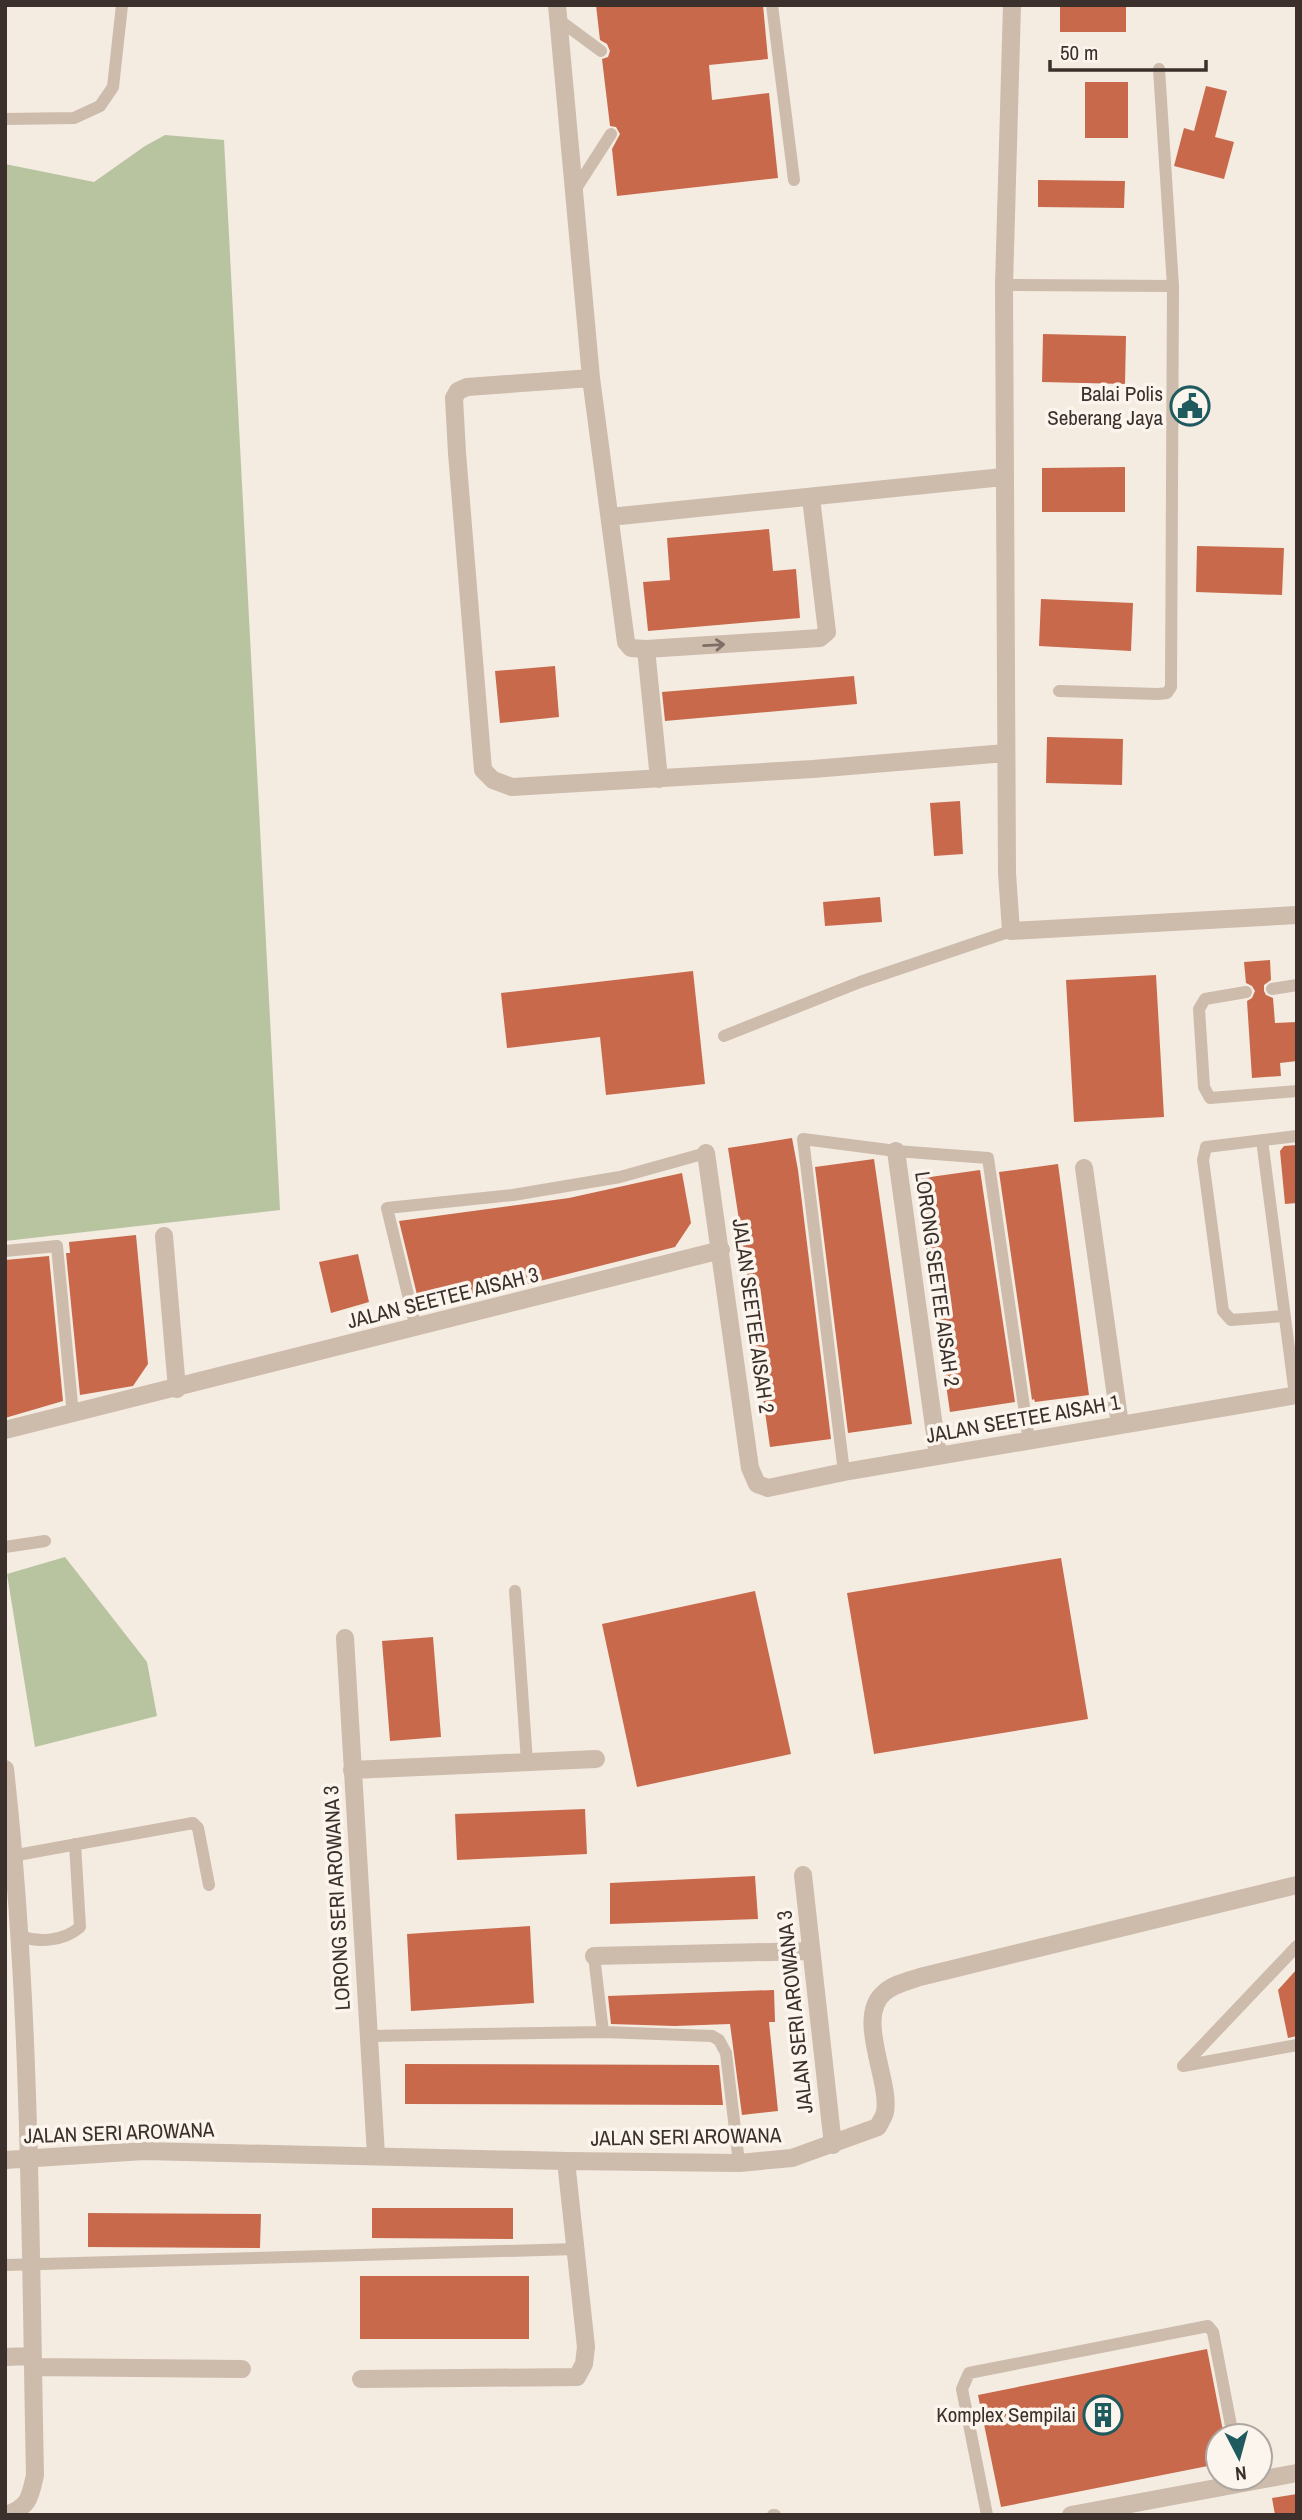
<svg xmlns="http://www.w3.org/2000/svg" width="1302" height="2520" font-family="'Archivo Narrow',sans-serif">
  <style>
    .green { fill: #b8c4a0 }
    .building { fill: #c8694b }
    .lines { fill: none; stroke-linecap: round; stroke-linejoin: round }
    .service { stroke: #cdbbac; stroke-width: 12 }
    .minor { stroke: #cdbbac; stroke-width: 18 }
    .oneway { stroke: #7d6f65 }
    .labels { text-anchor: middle; stroke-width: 7; stroke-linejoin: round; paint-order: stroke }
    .poi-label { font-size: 21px; fill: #3b302b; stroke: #fbf5ee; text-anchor: end }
    .street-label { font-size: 21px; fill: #3b302b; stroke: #fbf5ee }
  </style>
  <rect width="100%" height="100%" fill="#f4ebe1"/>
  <path class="green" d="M165,135L224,140L280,1210L5,1241V164L94,182L145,146Z
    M65,1557L147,1662L157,1716L35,1747L7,1574Z"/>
  <path class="building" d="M596,5H763L768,59L709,65L712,100L769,93L778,178L617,196L612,149L620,134L616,127L610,126L602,59L608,57L610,51L607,44L600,40Z
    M1060,5H1126V32H1060Z
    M1085,82H1128V138H1085Z
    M1206,86L1227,91L1215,137L1234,142L1224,179L1174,166L1184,128L1194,131Z
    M1038,180L1125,181L1124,208L1038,207Z
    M1043,334L1126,336L1125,384L1042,382Z
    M1125,467V512H1042V468Z
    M769,529L773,571L796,569L800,618L648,631L643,582L670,580L667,538Z
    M1197,546L1284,548L1282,595L1196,592Z
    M1041,599L1133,603L1131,651L1039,646Z
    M555,666L559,717L500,723L495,671Z
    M854,676L857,704L665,721L662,692Z
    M1047,737L1123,739L1122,785L1046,783Z
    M960,801L963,854L934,856L930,803Z
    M880,897L882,922L825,926L823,902Z
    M1270,960L1271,980L1264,985V991L1266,995L1273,998L1275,1023L1297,1022V1061L1280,1063L1281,1076L1252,1078L1247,1001L1252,998L1255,991L1252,986L1246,983L1244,962Z
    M693,971L705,1084L606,1095L600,1037L507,1048L501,993Z
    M1156,975L1164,1117L1074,1122L1066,980Z
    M792,1138L798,1170L831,1439L770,1447L748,1292H750L728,1148Z
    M1297,1145V1203L1285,1204L1280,1151L1284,1146Z
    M874,1159L912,1424L848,1433L815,1167Z
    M1058,1164L1089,1395L1035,1402L1034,1399L1032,1400L999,1172Z
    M980,1170L1015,1402L950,1412L916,1179Z
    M682,1173L691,1223L675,1247L421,1311L399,1221L569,1198Z
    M136,1235L148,1364L133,1386L80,1395L66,1253H70L69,1242Z
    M358,1254L369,1302L331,1313L319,1262Z
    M49,1256L63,1401L5,1418V1260Z
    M1061,1558L1088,1719L874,1754L847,1593Z
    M755,1591L791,1754L637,1787L602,1624Z
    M433,1637L441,1737L390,1741L382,1641Z
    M585,1809L587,1854L457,1860L455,1814Z
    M755,1876L758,1919L610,1924V1883Z
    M530,1926L534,2003L411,2011L407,1934Z
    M1297,1969V2036L1288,2038L1278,1990Z
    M774,1990L775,2022H769L778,2111L742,2115L730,2024L675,2026L611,2024L608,1996Z
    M405,2064L719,2065L723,2105L405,2104Z
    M372,2208H513V2239L372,2238Z
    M88,2213L261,2214L260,2248L88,2247Z
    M360,2276H529V2339H360Z
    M1207,2349L1224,2436H1218V2464L1001,2507L978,2395Z
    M1297,2494V2515H1275L1272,2498Z"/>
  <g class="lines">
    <path class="service" d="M772,5L794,180
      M559,20L601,51
      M5,119L74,118L100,106L113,87L122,5
      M575,190L611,134
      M1004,285L1173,286
      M1059,691L1158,694L1167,693L1171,687L1173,286L1159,69
      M1272,989L1297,985
      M1246,992L1205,999L1199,1009L1204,1087L1210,1098L1297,1091
      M724,1036L860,982L1011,931
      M1262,1140L1295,1395
      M5,1251L57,1246L73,1415
      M1284,1316L1231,1320L1223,1311L1203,1160L1206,1147L1297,1136
      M416,1328L387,1208L513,1195L620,1177L706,1153
      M844,1472L803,1139L896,1151L988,1158L1029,1441
      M5,1547L45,1541
      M515,1591L527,1762
      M6,1857L193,1823L198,1828L209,1885
      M20,1936C39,1943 64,1941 80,1927L75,1844
      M594,1956L603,2032
      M368,2036L603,2032L712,2036L719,2040L726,2053L739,2163
      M1183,2066L1297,1946
      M1183,2066L1297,2045
      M5,2265L576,2249
      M773,2515H775
      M987,2515L962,2389L969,2373L1208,2326L1213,2332L1233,2436"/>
    <path class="minor" d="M557,5L591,378L626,642L631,648L646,649L820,638L827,632L811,498
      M1012,5L1004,285L1007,873L1011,931L1297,915
      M591,378L467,387L458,391L454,398L457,453L483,770L493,780L512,787L813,769L1006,753
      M610,517L1003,477
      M646,649L659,779
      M896,1151L938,1456
      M706,1153L750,1468L757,1484L768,1488L844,1472L1297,1395
      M1084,1168L1120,1425
      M164,1236L177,1389
      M5,1430L721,1250
      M345,1638L376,2155
      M5,1769C31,2003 30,2240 35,2475C30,2498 29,2507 6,2515
      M352,1770L596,1759
      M803,1875L833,2145
      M594,1956L811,1951
      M5,2160L144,2151L566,2161L739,2163L792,2158L878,2127C880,2122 884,2117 885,2112C891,2080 854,2016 885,1992C894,1984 908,1981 920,1977L1297,1885
      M5,2357L32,2356
      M33,2367L242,2369
      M361,2379L577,2377L584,2364L586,2347L566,2161
      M1071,2515L1297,2473"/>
  </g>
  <defs><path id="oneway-shaft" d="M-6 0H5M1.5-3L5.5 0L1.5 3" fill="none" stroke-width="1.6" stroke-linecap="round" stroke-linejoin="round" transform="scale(1.75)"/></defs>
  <use class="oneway" href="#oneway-shaft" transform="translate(714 645) rotate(-3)"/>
  <defs>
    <g id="civic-ring" transform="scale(2.0125)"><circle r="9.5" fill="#fbf5ee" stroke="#1f5a5e" stroke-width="1.5"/><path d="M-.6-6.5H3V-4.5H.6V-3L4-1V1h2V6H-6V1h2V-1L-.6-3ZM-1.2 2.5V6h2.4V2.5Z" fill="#1f5a5e"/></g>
    <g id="building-ring" transform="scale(2.0125)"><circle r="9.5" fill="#fbf5ee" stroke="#1f5a5e" stroke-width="1.5"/><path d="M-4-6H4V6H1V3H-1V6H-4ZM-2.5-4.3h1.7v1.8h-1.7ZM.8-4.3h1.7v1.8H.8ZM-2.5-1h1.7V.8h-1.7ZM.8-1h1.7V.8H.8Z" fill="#1f5a5e"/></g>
  </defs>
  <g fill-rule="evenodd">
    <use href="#civic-ring" x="1190" y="406"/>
    <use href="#building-ring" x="1103" y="2415"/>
  </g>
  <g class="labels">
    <g class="poi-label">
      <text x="1163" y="401">Balai Polis<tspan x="1163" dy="24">Seberang Jaya</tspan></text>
      <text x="1076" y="2422">Komplex Sempilai</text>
    </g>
    <g class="street-label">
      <text transform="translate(937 1279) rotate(82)" y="7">LORONG SEETEE AISAH 2</text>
      <text transform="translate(443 1298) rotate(-14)" y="7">JALAN SEETEE AISAH 3</text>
      <text transform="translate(753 1316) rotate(82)" y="7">JALAN SEETEE AISAH 2</text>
      <text transform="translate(1023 1419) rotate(-10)" y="7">JALAN SEETEE AISAH 1</text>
      <text transform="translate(337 1898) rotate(-93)" y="7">LORONG SERI AROWANA 3</text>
      <text transform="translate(795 2012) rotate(-96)" y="7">JALAN SERI AROWANA 3</text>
      <text transform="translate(119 2133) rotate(-2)" y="7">JALAN SERI AROWANA</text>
      <text transform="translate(686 2137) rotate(-1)" y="7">JALAN SERI AROWANA</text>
    </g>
  </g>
  <rect width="1302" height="2520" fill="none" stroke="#3b302b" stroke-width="14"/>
  <g transform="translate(1239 2457) rotate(174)"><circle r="33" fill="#fbf5ee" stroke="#aea6a0" stroke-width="2"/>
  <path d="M0-5L12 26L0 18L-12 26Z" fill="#1f5a5e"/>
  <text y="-10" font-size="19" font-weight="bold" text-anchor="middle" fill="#3b302b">N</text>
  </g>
  <path d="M1050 60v10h156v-10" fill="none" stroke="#3b302b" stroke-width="3.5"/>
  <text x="1060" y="60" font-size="21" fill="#3b302b" stroke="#fbf5ee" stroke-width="5" paint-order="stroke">50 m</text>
</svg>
